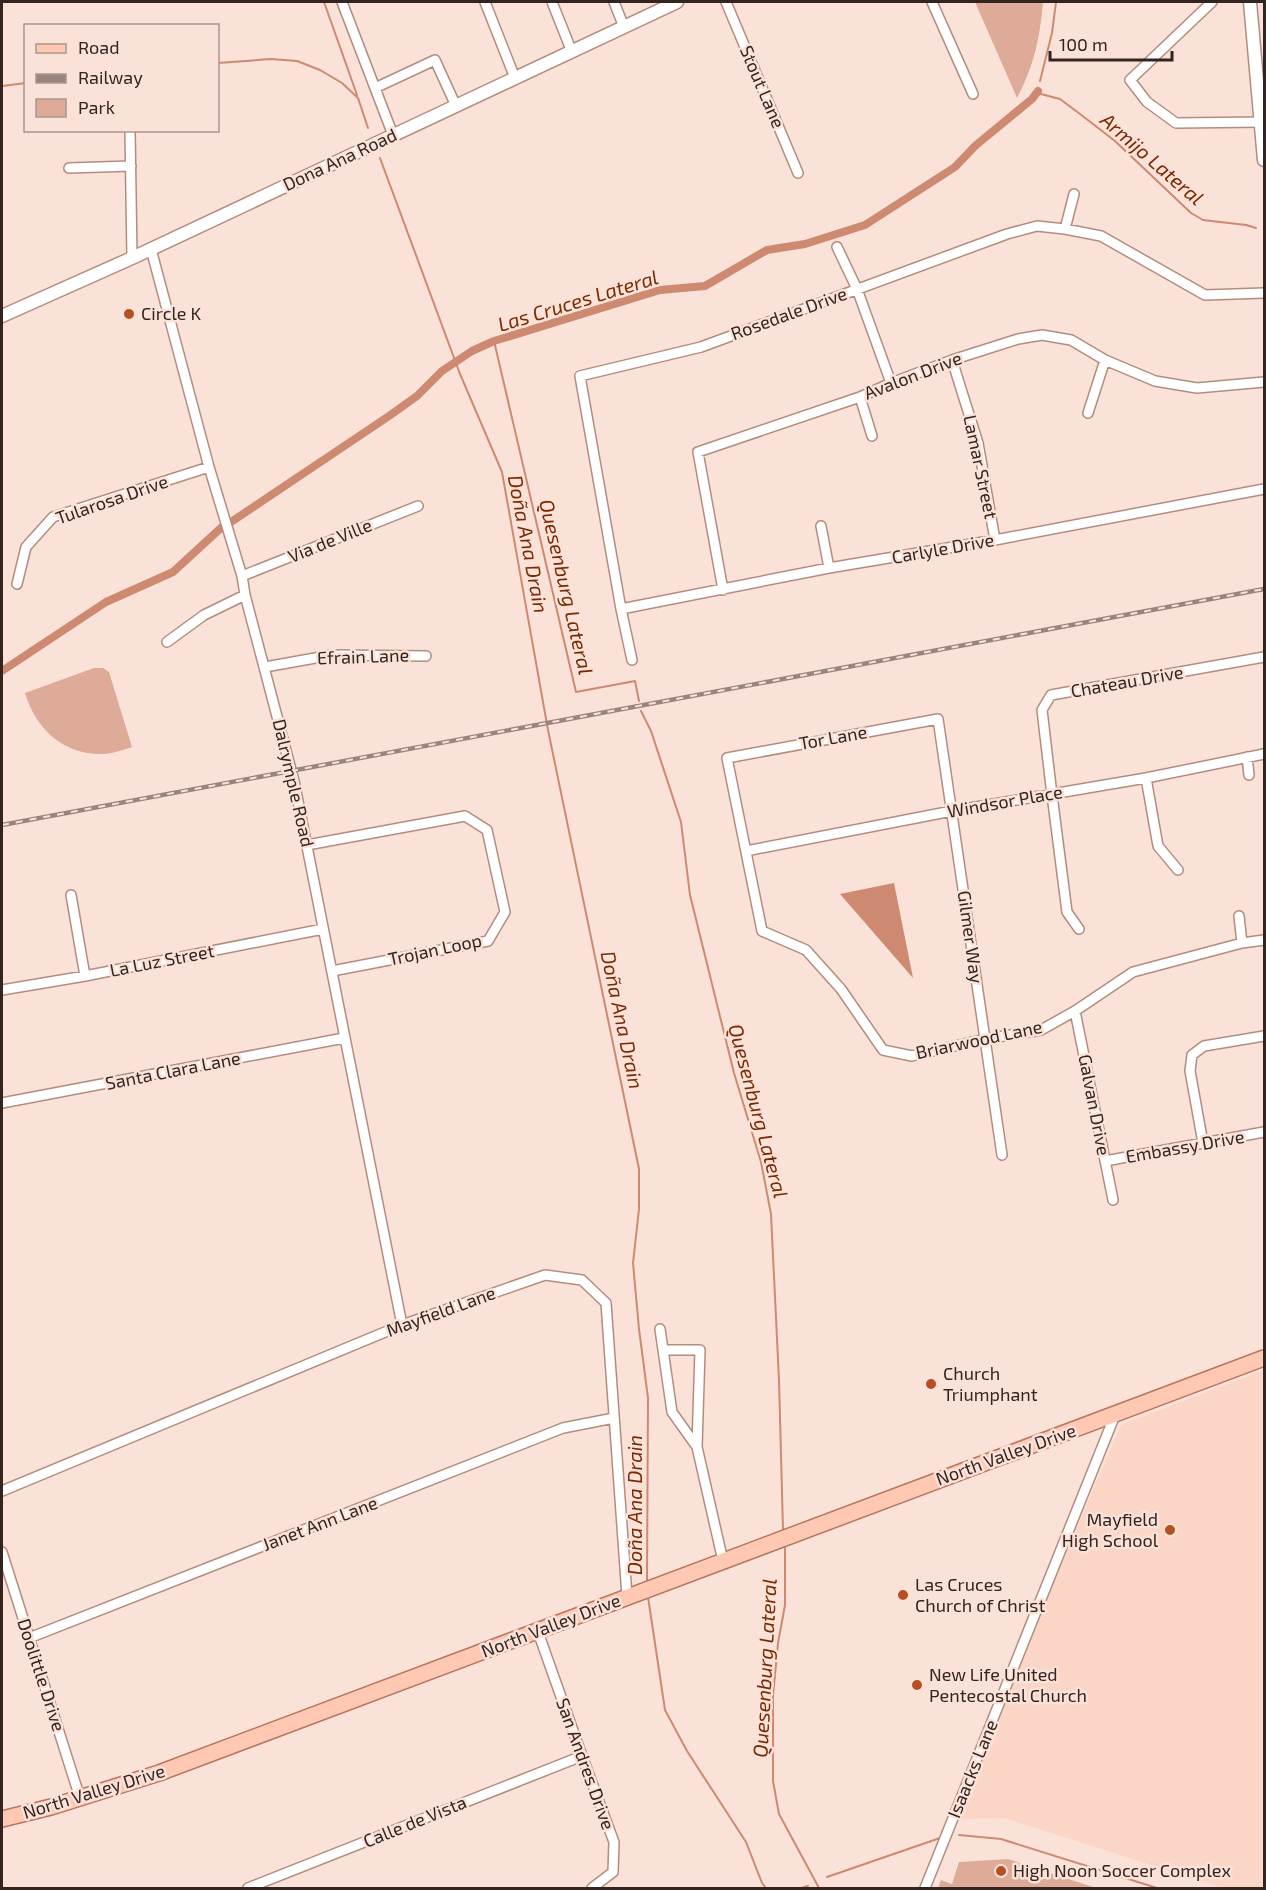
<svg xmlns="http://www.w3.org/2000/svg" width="1266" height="1890" font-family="'Exo 2',sans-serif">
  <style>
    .built { fill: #fbd5c6 }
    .green { fill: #ddab97 }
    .water { fill: #cd8a70 }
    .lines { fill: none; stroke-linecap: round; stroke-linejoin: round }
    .stream { stroke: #cd8a70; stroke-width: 2 }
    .canal { stroke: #cd8a70; stroke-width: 8 }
    .minor-casing { stroke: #b28d7e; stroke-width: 12 }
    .tertiary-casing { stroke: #b28d7e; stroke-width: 15 }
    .primary-casing { stroke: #b7775f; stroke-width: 18 }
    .minor { stroke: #fff; stroke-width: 9 }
    .tertiary { stroke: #fff; stroke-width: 12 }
    .primary { stroke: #fec8b3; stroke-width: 15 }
    .rail-casing { stroke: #99857e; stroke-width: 4.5 }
    .rail { stroke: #fbe2d9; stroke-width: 2; stroke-dasharray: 7; stroke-linecap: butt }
    .poi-dot { fill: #b65024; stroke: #fbe2d9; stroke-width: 2 }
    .labels { text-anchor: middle; stroke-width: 5; stroke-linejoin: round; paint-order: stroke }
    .street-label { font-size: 18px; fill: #33241f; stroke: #fbe2d9 }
    .poi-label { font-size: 18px; fill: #33241f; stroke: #fbe2d9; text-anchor: start }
    .water-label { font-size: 20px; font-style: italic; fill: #792a00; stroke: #fbe2d9 }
  </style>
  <rect width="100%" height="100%" fill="#fbe2d9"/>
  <path class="built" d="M1264,1370V1888H1223L1004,1818L958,1819L1005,1705L1031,1634L1121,1425Z"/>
  <path class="green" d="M975,2H1043C1040,38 1034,66 1017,98Z
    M94,668H103L109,672L132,747C123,750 114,753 105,754C65,756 36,730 25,693Z
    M1008,1859L1096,1888H938L941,1880L952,1884L959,1862Z"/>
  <path class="water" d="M894,883L913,978L840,894Z"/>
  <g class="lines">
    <path class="stream" d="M324,2L357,95
      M218,63L271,59L297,61L320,70L342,83L358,98L368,128
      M1040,81L1052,33L1056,2
      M2,86L26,83
      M1037,93L1060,99L1080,114L1115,141L1191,213L1203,220L1246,225L1256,228
      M380,158L460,374L502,472L548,730L639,1169V1209L633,1263L639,1329L648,1398L647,1582
      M494,341L576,692L635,681L639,701
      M641,711L651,731L681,822L690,895L734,1073L761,1162L771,1214L779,1380L783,1530
      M785,1546V1605L778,1643L773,1696V1781L779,1814L819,1888
      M648,1597L665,1710L687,1751L746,1842L762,1883L766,1888
      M959,1835L1001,1839L1157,1888
      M827,1877L940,1838
      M801,1888L808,1886"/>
    <path class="canal" d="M231,522L389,416L417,396L442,371L472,351L494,341L660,290L705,286L767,250L805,244L865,225L955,167L975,146L1032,99L1038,91
      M2,671L106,602L173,572L222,527"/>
    <g class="minor-casing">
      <path id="minor" d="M342,2L393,135
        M485,2L515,78
        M552,2L572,52
        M614,2L624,27
        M726,2L798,173
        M932,2L973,94
        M1212,2L1130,80L1147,102L1176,123L1262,122
        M375,88L435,60L456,106
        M130,130L132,258
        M69,168L131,166
        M1065,229L1074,194
        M837,247L857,289L891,383
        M151,249L209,467L242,576L245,595L294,781L402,1325
        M952,360L978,443L995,540
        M860,397L872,436
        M1088,413L1105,360
        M821,526L829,568
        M242,576L418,506
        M17,584L26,547L53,517L209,467
        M723,590L698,452L860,397L891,383L952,360L1018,339L1042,335L1071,340L1105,360L1155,381L1197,388L1264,382
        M621,609L829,568L995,540L1264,489
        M167,642L204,615L245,595
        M632,660L621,609L580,376L701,347L1007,234L1037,226L1065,229L1101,236L1205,295L1264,293
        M265,667L332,655L426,656
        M1247,757L1249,775
        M1146,778L1158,846L1178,870
        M307,845L465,816L487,830L505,912L488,941L332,971
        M746,851L952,811L1146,778L1264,754
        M71,895L85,976
        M1239,916L1242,943
        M1079,929L1067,912L1052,795L1042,710L1051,695L1264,657
        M2,990L85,976L323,929
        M1075,1011L1113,1200
        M2,1103L344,1038
        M1203,1143L1190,1071L1192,1055L1204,1046L1264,1036
        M1002,1155L938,719L727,758L762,931L806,950L841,989L883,1050L912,1056L985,1039L1041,1030L1075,1011L1133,972L1242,943L1264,940
        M1105,1161L1264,1132
        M660,1329L672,1412L697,1447L723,1561
        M663,1350H700L697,1447
        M2,1491L402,1325L545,1275L582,1280L606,1303L627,1596
        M2,1552L80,1798
        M538,1632L582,1756L614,1842L613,1872L592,1888
        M29,1638L563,1428L614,1418
        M248,1888L582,1756
        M925,1888L1115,1415"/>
    </g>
    <g class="tertiary-casing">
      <path id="tertiary" d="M1250,2L1264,160
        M2,316L132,258L677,2"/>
    </g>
    <g class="primary-casing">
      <path id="primary" d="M2,1819L51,1807L159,1773L1264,1358"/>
    </g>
    <use href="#minor" class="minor"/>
    <use href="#tertiary" class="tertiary"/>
    <use href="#primary" class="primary"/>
    <g class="rail-casing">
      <path id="rail" d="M2,825L1264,589"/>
    </g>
    <use href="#rail" class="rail"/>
  </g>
  <g class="poi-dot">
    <circle cx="129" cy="314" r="6"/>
    <circle cx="931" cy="1384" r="6"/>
    <circle cx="1170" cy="1530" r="6"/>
    <circle cx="903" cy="1595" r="6"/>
    <circle cx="917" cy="1685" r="6"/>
    <circle cx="1001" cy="1871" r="6"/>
  </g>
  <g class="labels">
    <g class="street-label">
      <text transform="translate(762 87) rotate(67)" y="6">Stout Lane</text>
      <text transform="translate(340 160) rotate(-25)" y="6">Dona Ana Road</text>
      <text transform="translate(789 314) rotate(-20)" y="6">Rosedale Drive</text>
      <text transform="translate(913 376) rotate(-21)" y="6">Avalon Drive</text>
      <text transform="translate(980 467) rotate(78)" y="6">Lamar Street</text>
      <text transform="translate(112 500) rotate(-19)" y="6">Tularosa Drive</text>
      <text transform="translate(330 541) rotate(-22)" y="6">Via de Ville</text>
      <text transform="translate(943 549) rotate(-10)" y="6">Carlyle Drive</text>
      <text transform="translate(363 657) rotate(-2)" y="6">Efrain Lane</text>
      <text transform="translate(1127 682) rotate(-10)" y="6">Chateau Drive</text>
      <text transform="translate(833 738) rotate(-10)" y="6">Tor Lane</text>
      <text transform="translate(293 783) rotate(77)" y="6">Dalrymple Road</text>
      <text transform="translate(1005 802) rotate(-10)" y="6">Windsor Place</text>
      <text transform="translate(970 937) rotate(82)" y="6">Gilmer Way</text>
      <text transform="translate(435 950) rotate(-12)" y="6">Trojan Loop</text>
      <text transform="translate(162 961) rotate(-11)" y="6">La Luz Street</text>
      <text transform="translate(979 1040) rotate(-12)" y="6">Briarwood Lane</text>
      <text transform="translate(173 1071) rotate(-11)" y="6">Santa Clara Lane</text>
      <text transform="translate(1094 1105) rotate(79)" y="6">Galvan Drive</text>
      <text transform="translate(1185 1147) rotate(-10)" y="6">Embassy Drive</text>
      <text transform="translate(441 1312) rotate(-20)" y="6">Mayfield Lane</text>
      <text transform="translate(1006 1455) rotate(-20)" y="6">North Valley Drive</text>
      <text transform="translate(320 1524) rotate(-21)" y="6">Janet Ann Lane</text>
      <text transform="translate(551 1626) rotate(-21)" y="6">North Valley Drive</text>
      <text transform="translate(41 1675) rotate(72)" y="6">Doolittle Drive</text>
      <text transform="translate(585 1764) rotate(70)" y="6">San Andres Drive</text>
      <text transform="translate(973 1769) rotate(-68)" y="6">Isaacks Lane</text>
      <text transform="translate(94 1792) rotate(-17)" y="6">North Valley Drive</text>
      <text transform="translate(415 1822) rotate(-22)" y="6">Calle de Vista</text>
    </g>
    <g class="poi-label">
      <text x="141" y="320">Circle K</text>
      <text x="943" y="1380">Church<tspan x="943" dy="21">Triumphant</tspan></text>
      <text x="1158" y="1526" text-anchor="end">Mayfield<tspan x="1158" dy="21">High School</tspan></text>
      <text x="915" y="1591">Las Cruces<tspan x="915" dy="21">Church of Christ</tspan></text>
      <text x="929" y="1681">New Life United<tspan x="929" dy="21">Pentecostal Church</tspan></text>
      <text x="1013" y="1877">High Noon Soccer Complex</text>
    </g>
    <g class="water-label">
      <text transform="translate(1152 159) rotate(41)" y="7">Armijo Lateral</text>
      <text transform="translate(578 301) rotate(-17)" y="7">Las Cruces Lateral</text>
      <text transform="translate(528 544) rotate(79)" y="7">Doña Ana Drain</text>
      <text transform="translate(566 587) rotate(77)" y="7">Quesenburg Lateral</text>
      <text transform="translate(622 1020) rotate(78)" y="7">Doña Ana Drain</text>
      <text transform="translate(758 1111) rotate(75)" y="7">Quesenburg Lateral</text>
      <text transform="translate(635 1505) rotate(-90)" y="7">Doña Ana Drain</text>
      <text transform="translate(765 1668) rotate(-87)" y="7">Quesenburg Lateral</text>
    </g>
  </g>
  <rect width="1266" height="1890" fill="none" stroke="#33241f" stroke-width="6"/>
  <rect x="24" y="24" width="195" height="108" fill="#fbe2d9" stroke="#ab968f" stroke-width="1.5"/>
  <rect x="36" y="44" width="30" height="9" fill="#fec8b3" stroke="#ab968f" stroke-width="1.5"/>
  <text x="78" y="54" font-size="18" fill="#33241f">Road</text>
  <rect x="36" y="74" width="30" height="9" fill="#99857e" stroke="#ab968f" stroke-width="1.5"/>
  <text x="78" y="84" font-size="18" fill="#33241f">Railway</text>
  <rect x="36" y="99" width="30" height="18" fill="#ddab97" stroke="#ab968f" stroke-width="1.5"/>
  <text x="78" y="114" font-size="18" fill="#33241f">Park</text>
  <path d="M1050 51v9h122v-9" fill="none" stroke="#33241f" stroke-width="3"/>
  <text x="1059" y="51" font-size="18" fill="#33241f" stroke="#fbe2d9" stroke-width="4.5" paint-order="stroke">100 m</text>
</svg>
